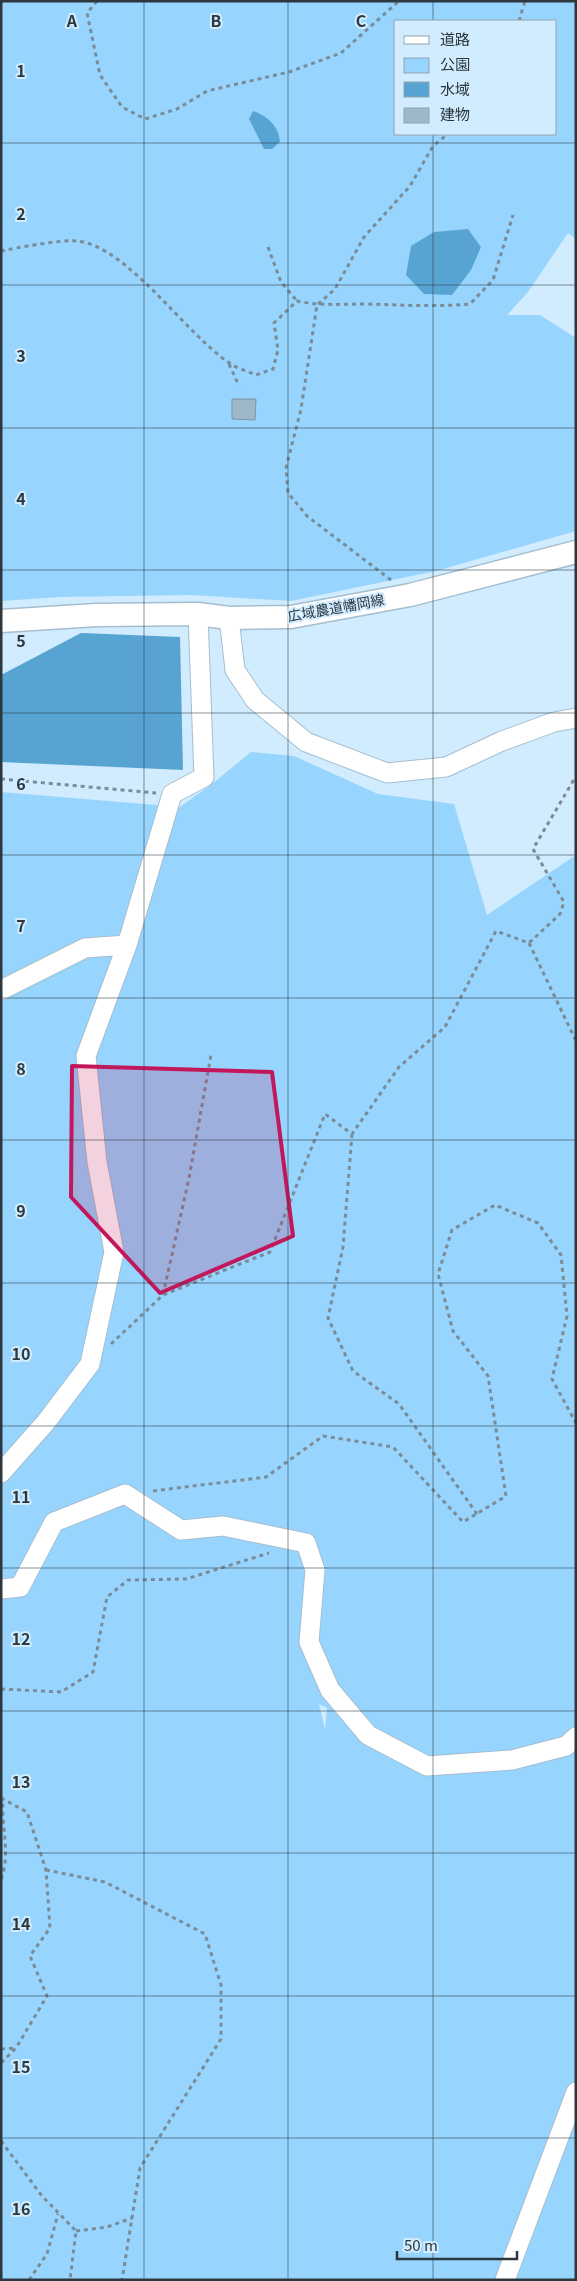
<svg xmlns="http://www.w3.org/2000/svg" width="577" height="2281" font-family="Georgia,'Noto Sans JP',serif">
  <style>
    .green { fill: #97d5fe; fill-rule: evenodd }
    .water { fill: #57a4d3 }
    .building { fill: #9eb7c9; stroke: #7a93a4 }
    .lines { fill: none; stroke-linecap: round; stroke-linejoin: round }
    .minor-casing { stroke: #a4becf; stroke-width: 21 }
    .tertiary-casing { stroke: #a4becf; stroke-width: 25 }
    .path { stroke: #7a8c98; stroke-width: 3; stroke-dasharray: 4 4; stroke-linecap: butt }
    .minor { stroke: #fff; stroke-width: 19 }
    .tertiary { stroke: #fff; stroke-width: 22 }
    .marked { fill: #c2185b; fill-opacity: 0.2; stroke: #c2185b; stroke-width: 4; stroke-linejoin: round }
    .grid { fill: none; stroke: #2d373e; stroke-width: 1; stroke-opacity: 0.55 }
    .labels { text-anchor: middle; stroke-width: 4; stroke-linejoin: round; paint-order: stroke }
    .street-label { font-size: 14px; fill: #2d373e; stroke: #d1ecfe }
    .grid-label { font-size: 16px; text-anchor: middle; font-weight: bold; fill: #2d373e; stroke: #d1ecfe; stroke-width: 4; stroke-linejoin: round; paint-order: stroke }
  </style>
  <rect width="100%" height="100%" fill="#d1ecfe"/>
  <path class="green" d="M1,1H576V239L568,233L528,292L507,315H540L576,338V531L436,571L291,601L192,595L60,597L1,601ZM396,21H556V134H396Z
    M251,752L294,756L378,794L454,804L487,915L576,855V2280H1V792L180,807L212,784ZM319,1704L327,1708L325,1730V1729Z"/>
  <path class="water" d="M253,111C267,116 279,126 280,142L272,149H264L249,119Z
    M468,229L481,247L471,270L452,295L424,294L406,275L411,246L434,232Z
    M81,633L180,637L183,770L1,762V675Z"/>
  <path class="building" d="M232,399H256L255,420L232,419Z"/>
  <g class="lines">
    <g class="minor-casing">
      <path id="minor" d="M229,618L235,670L255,700L306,742L387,773L446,767L502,741L554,722L576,718
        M1,990L85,948L127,945
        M1,1473L46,1422L90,1364L114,1252L97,1162L86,1056L127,945L172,794L204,777L198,614
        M1,1589L20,1587L54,1522L125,1494L181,1530L223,1526L306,1543L315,1570L309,1642L330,1690L368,1735L427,1766L512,1760L566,1746L576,1737
        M505,2280L576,2092"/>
    </g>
    <g class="tertiary-casing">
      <path id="tertiary" d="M1,621L96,615L198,614L229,618L291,617L410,595L576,552"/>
    </g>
    <path class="path" d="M97,1L87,13L100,75L122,107L145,119L177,109L207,91L289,72L341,53L399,1
      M519,21L525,1
      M268,247L281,282L297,301
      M1,251C14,248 65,239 77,241C127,246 185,333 228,362C236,368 247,371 256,375L273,369L278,350L274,323L297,301C320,306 342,304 366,304C401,305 435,307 470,304L493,280L513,215
      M229,364L239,386
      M391,580L307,516L288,493L286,468L301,409L317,305L335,289L364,237L410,186L433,146L448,134
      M1,779L156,793
      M529,943L576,1041
      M352,1134L343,1247L328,1318L353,1371L399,1404L477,1514
      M163,1295L189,1178L211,1055
      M111,1344L163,1295L270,1252L325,1114L352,1134L399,1067L445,1027L496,931L529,943L560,914L564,902L533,849L576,776
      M153,1491L266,1477L323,1436L393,1447L463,1522L506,1496L488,1376L453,1331L438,1274L452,1230L495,1205L538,1223L561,1255L567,1316L552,1379L576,1423
      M1,1689L61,1692L93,1672L107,1597L128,1580L186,1579L269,1553
      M1,1798L27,1812L46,1870L50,1928L30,1956L47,1996L16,2048L1,2063
      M46,1870L105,1882L205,1934L221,1985V2039L140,2168L122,2280
      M1,1879C11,1855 1,1826 3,1800
      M1,2049L16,2048
      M1,2141L42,2196L76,2231L70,2280
      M76,2231L107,2227L132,2218
      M29,2280L47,2254L58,2214"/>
    <use href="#minor" class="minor"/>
    <use href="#tertiary" class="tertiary"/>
  </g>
  <path class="marked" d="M72,1066L272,1072L293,1236L160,1293L71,1197Z"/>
  <path class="grid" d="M144,1V2280M288,1V2280M433,1V21M433,134V2280M1,143H576M1,285H576M1,428H576M1,570H576M1,713H576M1,855H576M1,998H576M1,1140H576M1,1283H576M1,1426H576M1,1568H576M1,1711H576M1,1853H576M1,1996H576M1,2138H576"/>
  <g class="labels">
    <g class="street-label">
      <text transform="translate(336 608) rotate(-10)" y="5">広域農道幡岡線</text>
    </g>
  </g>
  <g class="grid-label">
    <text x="72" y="27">A</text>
    <text x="216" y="27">B</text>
    <text x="361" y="27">C</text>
    <text x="21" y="77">1</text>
    <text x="21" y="220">2</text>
    <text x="21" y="362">3</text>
    <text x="21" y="505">4</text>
    <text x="21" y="647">5</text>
    <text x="21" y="790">6</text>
    <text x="21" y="932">7</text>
    <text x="21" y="1075">8</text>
    <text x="21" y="1217">9</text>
    <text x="21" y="1360">10</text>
    <text x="21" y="1503">11</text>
    <text x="21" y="1645">12</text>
    <text x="21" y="1788">13</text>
    <text x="21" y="1930">14</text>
    <text x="21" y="2073">15</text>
    <text x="21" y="2215">16</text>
  </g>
  <rect width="577" height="2281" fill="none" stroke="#2d373e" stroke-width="5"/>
  <rect x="394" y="20" width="162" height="115" fill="#d1ecfe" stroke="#8fa4b1"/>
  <rect x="404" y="36" width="25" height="8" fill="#ffffff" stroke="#8fa4b1"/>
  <text x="440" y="45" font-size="15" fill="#2d373e">道路</text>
  <rect x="404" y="58" width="25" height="15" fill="#97d5fe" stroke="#8fa4b1"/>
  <text x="440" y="70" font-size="15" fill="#2d373e">公園</text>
  <rect x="404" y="82" width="25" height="15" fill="#57a4d3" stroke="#8fa4b1"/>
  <text x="440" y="95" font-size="15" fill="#2d373e">水域</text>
  <rect x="404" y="108" width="25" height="15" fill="#9eb7c9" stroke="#8fa4b1"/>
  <text x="440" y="120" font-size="15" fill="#2d373e">建物</text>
  <path d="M397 2251v8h120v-8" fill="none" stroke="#2d373e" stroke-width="2.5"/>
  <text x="404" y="2251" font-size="15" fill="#2d373e" stroke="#d1ecfe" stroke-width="4" paint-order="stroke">50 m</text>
</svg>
